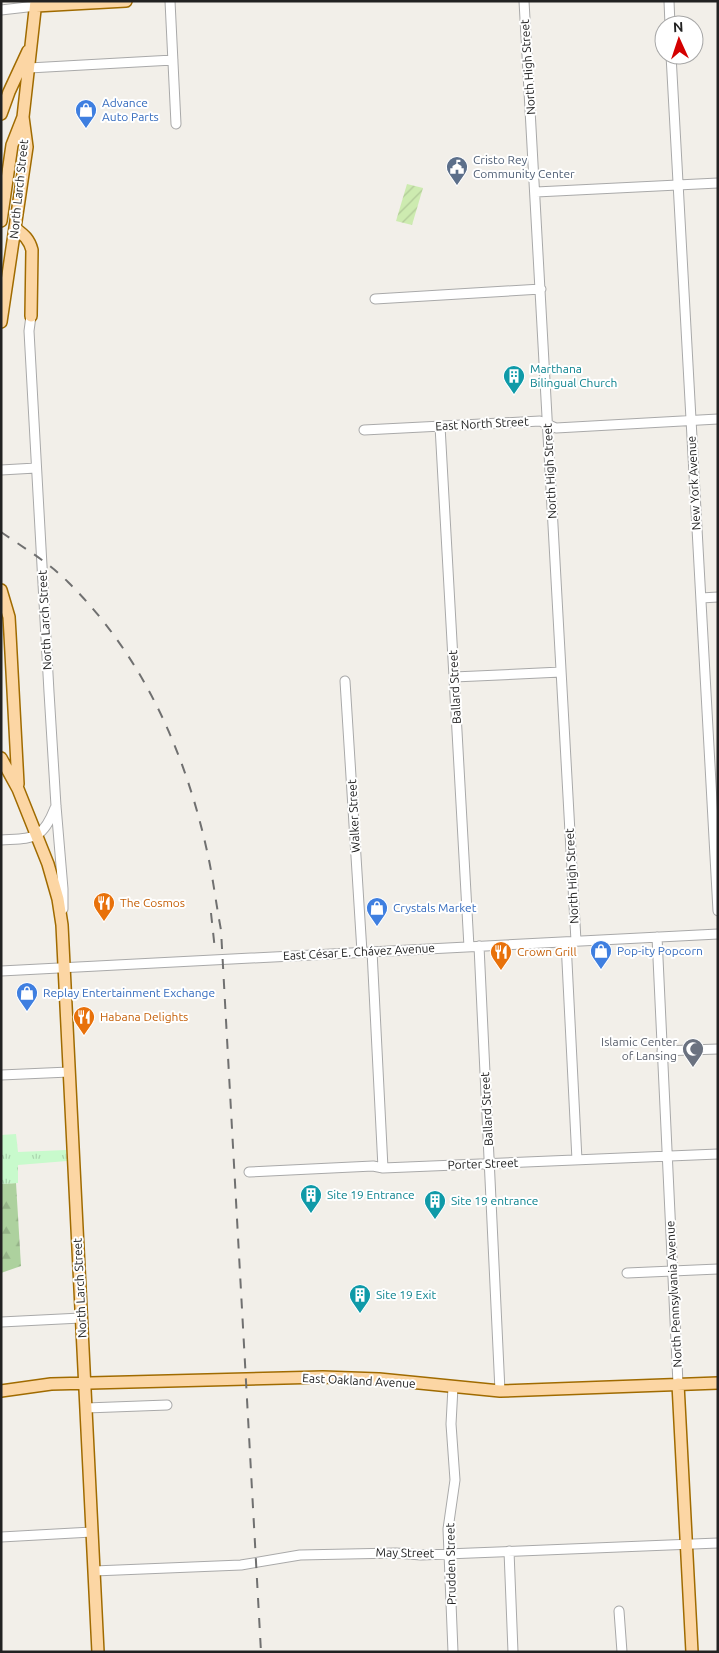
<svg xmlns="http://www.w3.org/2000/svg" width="719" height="1653" font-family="Ubuntu,sans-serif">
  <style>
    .forest { fill: url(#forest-firs) }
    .park { fill: url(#park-tufts) }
    .garden { fill: url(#garden-furrows) }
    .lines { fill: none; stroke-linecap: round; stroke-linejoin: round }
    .minor-casing { stroke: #a9a9a9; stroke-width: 11 }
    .major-casing { stroke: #a06b00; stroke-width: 14 }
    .minor { stroke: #fff; stroke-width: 9 }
    .major { stroke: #fcd6a4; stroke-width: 11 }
    .rail { stroke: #707070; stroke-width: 2; stroke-dasharray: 10 10; stroke-linecap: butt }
    .labels { text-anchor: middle; stroke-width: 4; stroke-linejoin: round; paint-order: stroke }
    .street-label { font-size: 12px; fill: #222; stroke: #fff }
    .shop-label { font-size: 12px; fill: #366cbe; stroke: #fff; text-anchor: start }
    .service-label { font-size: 12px; fill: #4e5e75; stroke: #fff; text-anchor: start }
    .culture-label { font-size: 12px; fill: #0d838f; stroke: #fff; text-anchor: start }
    .food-label { font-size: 12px; fill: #c56008; stroke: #fff; text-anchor: start }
    .worship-label { font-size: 12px; fill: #5b616d; stroke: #fff; text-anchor: end }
  </style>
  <defs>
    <pattern id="forest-firs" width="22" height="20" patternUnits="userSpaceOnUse" patternTransform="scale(1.25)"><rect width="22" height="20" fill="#add19e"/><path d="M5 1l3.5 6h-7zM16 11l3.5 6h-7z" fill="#95b388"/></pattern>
    <pattern id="park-tufts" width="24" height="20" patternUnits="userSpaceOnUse" patternTransform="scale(1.25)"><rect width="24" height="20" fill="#c8facc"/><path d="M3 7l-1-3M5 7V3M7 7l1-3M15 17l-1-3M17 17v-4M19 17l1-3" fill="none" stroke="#acd6af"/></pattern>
    <pattern id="garden-furrows" width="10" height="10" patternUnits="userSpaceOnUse" patternTransform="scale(1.25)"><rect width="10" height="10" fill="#cdebb0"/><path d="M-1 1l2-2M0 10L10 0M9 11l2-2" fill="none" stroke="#b0c997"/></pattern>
  </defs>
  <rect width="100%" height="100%" fill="#f2efe9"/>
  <path class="forest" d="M16,1183L21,1266L1,1273V1184Z"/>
  <path class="park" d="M16,1134L18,1152L66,1150L67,1161L18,1165V1183L1,1184V1135Z"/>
  <path class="garden" d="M407,184L423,188L412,225L396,221Z"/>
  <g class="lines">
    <g class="minor-casing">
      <path id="minor" d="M170,1L176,124
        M524,1L576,941
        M669,1L670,25
        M1,10L36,6
        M671,55L718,911
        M29,68L173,60
        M536,192L718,183
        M375,299L541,289
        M31,316L29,331L49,692L56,806L63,889V909
        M440,426L469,947
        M364,430L540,421L556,428L718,419
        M1,470L36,468
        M701,598L718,597
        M454,677L561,672
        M345,681L362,952
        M1,840C33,838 42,841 55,808
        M657,937L678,1384
        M566,942L577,1160
        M479,946L500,1391
        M372,951L383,1168
        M1,971L718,934
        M662,1051L718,1049
        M1,1075L69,1072
        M249,1172L373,1166L383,1168L718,1154
        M627,1273L718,1269
        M1,1322L81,1318
        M453,1387L451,1424L455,1480L448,1529L453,1652
        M86,1408L167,1405
        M1,1537L92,1532
        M509,1551L513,1652
        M94,1571L241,1565L300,1555L396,1553L421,1555L718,1543
        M619,1611L622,1652"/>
    </g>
    <g class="major-casing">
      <path id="major" d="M36,6L126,1
        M1,114L9,92L28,51
        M1,221L12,145L23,117L36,1
        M16,229C24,235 29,239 32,250L31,316
        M1,322L27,147L23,117
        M1,590L9,617L10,634L18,784
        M1,758L18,789L48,864L58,899L62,925L98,1652
        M678,1384L692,1652
        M1,1391L51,1384L323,1377L379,1379L500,1391L718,1383"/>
    </g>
    <use href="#minor" class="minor"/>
    <use href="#major" class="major"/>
    <path class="rail" d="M1,532C24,548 48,562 68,582C142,655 185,751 207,851C213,877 216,904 221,930L261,1652
      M211,913L215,950"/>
  </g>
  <defs>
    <g id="shop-pin" transform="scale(1.125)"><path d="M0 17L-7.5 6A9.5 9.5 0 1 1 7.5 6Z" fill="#3f7fe0" stroke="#fff"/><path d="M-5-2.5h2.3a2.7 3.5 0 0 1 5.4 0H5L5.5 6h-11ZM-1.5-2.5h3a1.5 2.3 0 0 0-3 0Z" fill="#fff"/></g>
    <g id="civic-pin" transform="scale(1.125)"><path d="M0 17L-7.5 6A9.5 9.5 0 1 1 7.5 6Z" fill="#5c6f8a" stroke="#fff"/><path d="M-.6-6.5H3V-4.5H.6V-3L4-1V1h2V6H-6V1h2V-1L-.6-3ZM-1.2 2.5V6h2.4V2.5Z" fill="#fff"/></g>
    <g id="building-pin" transform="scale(1.125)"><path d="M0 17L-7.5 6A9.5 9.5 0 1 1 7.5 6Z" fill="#0f9aa8" stroke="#fff"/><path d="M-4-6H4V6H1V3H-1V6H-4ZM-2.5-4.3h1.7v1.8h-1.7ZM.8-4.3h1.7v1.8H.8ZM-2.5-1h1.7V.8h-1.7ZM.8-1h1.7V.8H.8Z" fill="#fff"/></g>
    <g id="restaurant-pin" transform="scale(1.125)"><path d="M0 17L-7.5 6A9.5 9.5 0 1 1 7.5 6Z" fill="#e8710a" stroke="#fff"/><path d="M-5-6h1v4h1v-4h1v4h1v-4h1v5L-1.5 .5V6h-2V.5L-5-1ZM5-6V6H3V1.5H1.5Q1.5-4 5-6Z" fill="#fff"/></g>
    <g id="mosque-pin" transform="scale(1.125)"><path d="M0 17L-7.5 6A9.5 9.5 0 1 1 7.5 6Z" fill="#6b7280" stroke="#fff"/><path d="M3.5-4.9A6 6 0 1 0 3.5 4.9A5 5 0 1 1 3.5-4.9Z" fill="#fff"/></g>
  </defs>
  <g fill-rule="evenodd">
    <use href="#shop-pin" x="86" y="110"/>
    <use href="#civic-pin" x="457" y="167"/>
    <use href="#building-pin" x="514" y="376"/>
    <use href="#restaurant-pin" x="104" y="903"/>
    <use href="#shop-pin" x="377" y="908"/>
    <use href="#shop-pin" x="601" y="951"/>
    <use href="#restaurant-pin" x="501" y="952"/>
    <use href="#shop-pin" x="27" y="993"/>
    <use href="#restaurant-pin" x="84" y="1017"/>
    <use href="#mosque-pin" x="693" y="1049"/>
    <use href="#building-pin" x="311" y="1195"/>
    <use href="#building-pin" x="435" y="1201"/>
    <use href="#building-pin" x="360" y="1295"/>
  </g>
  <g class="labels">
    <g class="street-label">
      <text transform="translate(528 67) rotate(-94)" y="4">North High Street</text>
      <text transform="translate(19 189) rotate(-84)" y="4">North Larch Street</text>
      <text transform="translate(482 424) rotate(-3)" y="4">East North Street</text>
      <text transform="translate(550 471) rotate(-93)" y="4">North High Street</text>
      <text transform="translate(694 483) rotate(-93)" y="4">New York Avenue</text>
      <text transform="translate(45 620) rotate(-93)" y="4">North Larch Street</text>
      <text transform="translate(455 687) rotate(-93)" y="4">Ballard Street</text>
      <text transform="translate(354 816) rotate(-93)" y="4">Walker Street</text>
      <text transform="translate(572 876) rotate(-93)" y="4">North High Street</text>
      <text transform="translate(359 952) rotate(-3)" y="4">East César E. Chávez Avenue</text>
      <text transform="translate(487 1109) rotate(-93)" y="4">Ballard Street</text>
      <text transform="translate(483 1164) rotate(-2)" y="4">Porter Street</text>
      <text transform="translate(80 1288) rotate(-93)" y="4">North Larch Street</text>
      <text transform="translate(674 1294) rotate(-93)" y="4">North Pennsylvania Avenue</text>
      <text transform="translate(359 1381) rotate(3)" y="4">East Oakland Avenue</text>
      <text transform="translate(405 1553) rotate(1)" y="4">May Street</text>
      <text transform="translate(451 1564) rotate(-91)" y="4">Prudden Street</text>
    </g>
    <g class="shop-label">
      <text x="102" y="107">Advance<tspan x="102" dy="14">Auto Parts</tspan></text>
      <text x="393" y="912">Crystals Market</text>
      <text x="617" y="955">Pop-ity Popcorn</text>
      <text x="43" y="997">Replay Entertainment Exchange</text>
    </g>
    <g class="service-label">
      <text x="473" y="164">Cristo Rey<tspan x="473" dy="14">Community Center</tspan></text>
    </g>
    <g class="culture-label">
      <text x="530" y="373">Marthana<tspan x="530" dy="14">Bilingual Church</tspan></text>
      <text x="327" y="1199">Site 19 Entrance</text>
      <text x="451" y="1205">Site 19 entrance</text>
      <text x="376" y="1299">Site 19 Exit</text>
    </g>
    <g class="food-label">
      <text x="120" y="907">The Cosmos</text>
      <text x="517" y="956">Crown Grill</text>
      <text x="100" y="1021">Habana Delights</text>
    </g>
    <g class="worship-label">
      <text x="677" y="1046">Islamic Center<tspan x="677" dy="14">of Lansing</tspan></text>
    </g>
  </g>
  <rect width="719" height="1653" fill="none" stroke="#222222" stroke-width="5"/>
  <g transform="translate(679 40) rotate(357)"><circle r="24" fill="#ffffff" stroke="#a7a7a7"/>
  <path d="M0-4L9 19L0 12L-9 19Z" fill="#d40000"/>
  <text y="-8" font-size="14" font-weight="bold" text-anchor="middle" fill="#222222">N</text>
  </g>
</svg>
